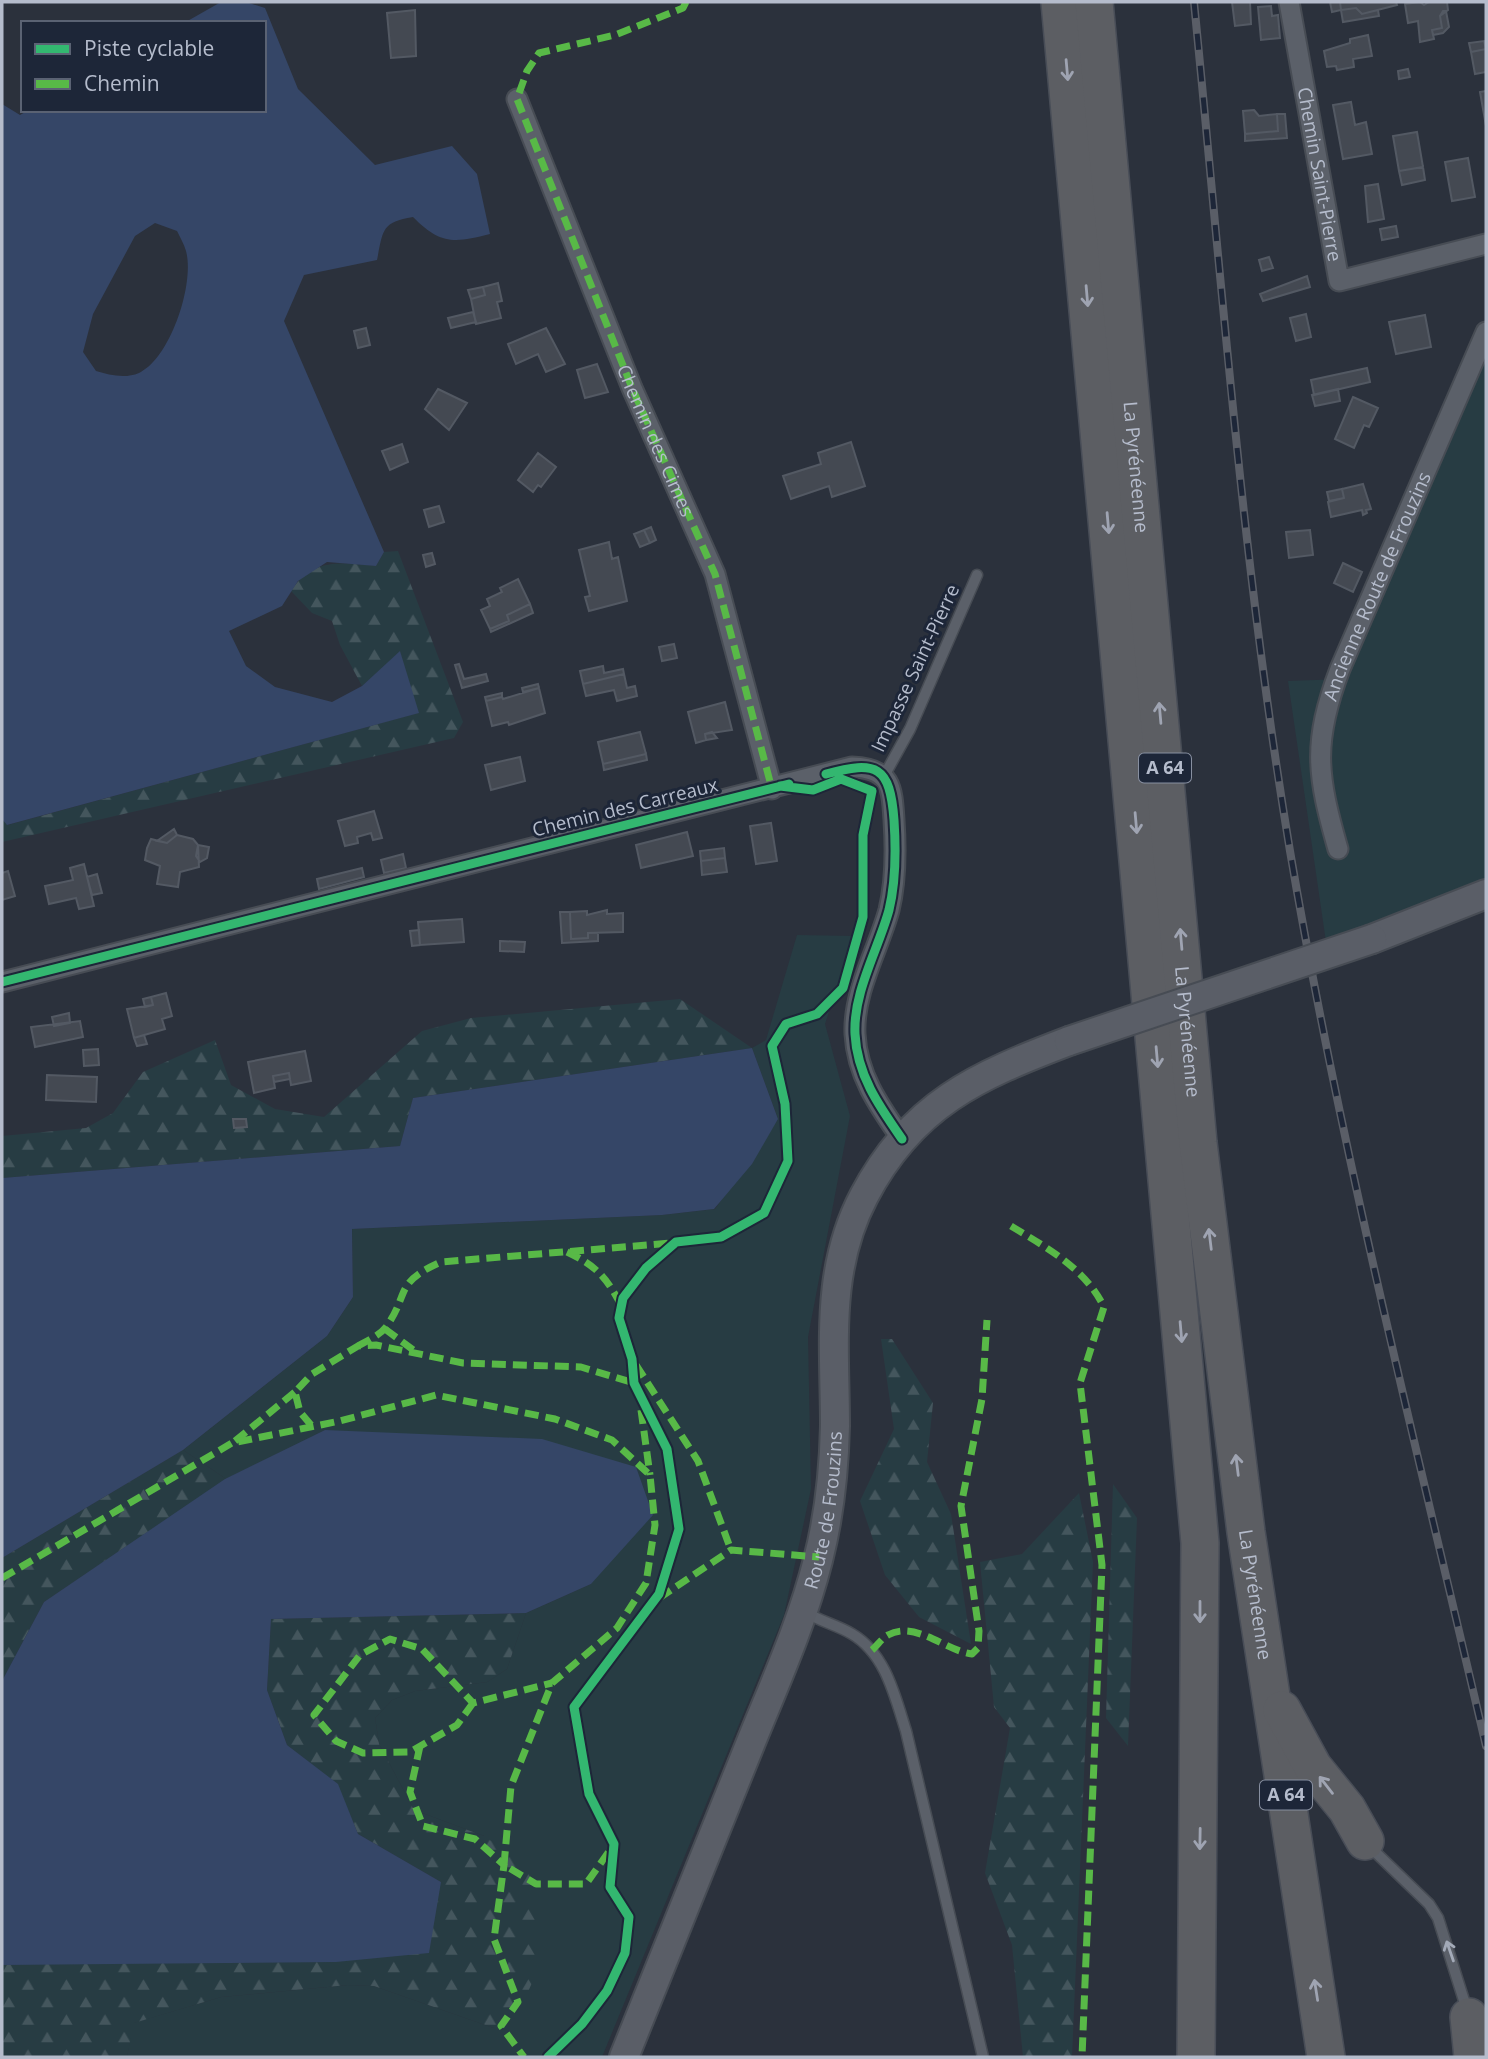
<svg xmlns="http://www.w3.org/2000/svg" width="1488" height="2059" font-family="'Open Sans',sans-serif">
  <style>
    .grass { fill: #273c43 }
    .forest { fill: url(#forest-firs) }
    .water { fill: #354667; fill-rule: evenodd }
    .building { fill: #444952; stroke: #535963; stroke-width: 2 }
    .lines { fill: none; stroke-linecap: round; stroke-linejoin: round }
    .service-casing { stroke: #474c54; stroke-width: 13 }
    .minor-casing { stroke: #474c54; stroke-width: 23 }
    .secondary-casing { stroke: #474c54; stroke-width: 32 }
    .motorway-casing { stroke: #484d57; stroke-width: 40 }
    .service { stroke: #5b6069; stroke-width: 10 }
    .minor { stroke: #5b6069; stroke-width: 19 }
    .secondary { stroke: #5a5e67; stroke-width: 28 }
    .motorway { stroke: #5c5e63; stroke-width: 37 }
    .rail-casing { stroke: #5a5e67; stroke-width: 8 }
    .rail { stroke: #1d2638; stroke-width: 5; stroke-dasharray: 16; stroke-linecap: butt }
    .secondary-bridge-casing { stroke: #474c54; stroke-width: 32; stroke-linecap: butt }
    .secondary-bridge { stroke: #5a5e67; stroke-width: 28 }
    .quiet { stroke: #58b947; stroke-width: 7; stroke-dasharray: 14 7; stroke-linecap: butt }
    .cycleway-casing { stroke: #1d2638; stroke-width: 13 }
    .cycleway { stroke: #33b770; stroke-width: 9 }
    .oneway { stroke: #9fa4b2 }
    .oneway2 { stroke: #a3aab8 }
    .labels { text-anchor: middle; stroke-width: 6; stroke-linejoin: round; paint-order: stroke }
    .shield { fill: #1d2638; stroke: #878fa0; stroke-width: 2 }
    .shield-label { font-size: 18px; font-weight: bold; fill: #b5bccc }
    .street-label { font-size: 19px; fill: #b5bccc; stroke: #1d2638 }
  </style>
  <defs>
    <pattern id="forest-firs" width="22" height="20" patternUnits="userSpaceOnUse" patternTransform="scale(1.75)"><rect width="22" height="20" fill="#273c43"/><path d="M5 1l3.5 6h-7zM16 11l3.5 6h-7z" fill="#44565d"/></pattern>
  </defs>
  <rect width="100%" height="100%" fill="#2b313c"/>
  <path class="grass" d="M1486,352V882L1326,942L1288,681L1342,679Z
    M797,935L854,936L825,1024L850,1116L808,1337L811,1489L784,1615L602,2057H127L133,2023L221,1997L348,1985L374,1986L494,2028L484,1836L414,1810L379,1744L375,1718L392,1700L415,1691L487,1682L507,1669L526,1613L591,1584L325,1430L226,1479L183,1450L327,1336L353,1297L352,1229L662,1215L715,1209L778,1119L752,1048L766,1040Z"/>
  <path class="forest" d="M398,551L463,722L454,738L2,842V819L8,825L418,713L400,652L362,686L340,645L332,621L312,613L291,591C314,557 341,563 376,566L384,552Z
    M680,999L752,1048L413,1098L400,1146L2,1178V1136L86,1128L113,1113L143,1072L215,1040L231,1085L275,1109L324,1117L422,1031L471,1018Z
    M881,1339H892L933,1403L927,1462L951,1514L971,1644L919,1617L885,1575L860,1501L894,1429Z
    M183,1450L226,1479L44,1602L2,1681V1558Z
    M1113,1484L1137,1518L1128,1746L1106,1718Z
    M1079,1493L1093,1562L1072,2057H1023L1012,1945L985,1873L1010,1728L994,1707L980,1562L1022,1554Z
    M526,1613L507,1669L487,1682L415,1691L392,1700L375,1718L379,1744L414,1810L484,1836L525,1864L538,1887L541,1963L517,2016L494,2028L374,1986L348,1985L221,1997L134,2023L127,2057H2V1965L23,1964L441,1882L358,1834L337,1784L287,1745L267,1690L271,1619Z"/>
  <path class="water" d="M221,2H246L265,8L298,89L375,165L452,146L477,174L490,234C454,243 441,245 413,217C381,222 383,231 377,260L304,275L284,321L384,552L376,566L327,562L298,581L282,606L229,631L246,666L275,687L332,702L362,686L400,651L419,713L7,825L2,819V104L20,115L29,110H264V23H184ZM155,223L177,231C180,237 184,244 186,251C195,284 170,359 139,373C125,379 109,375 96,371L83,352L93,314L135,236Z
    M752,1048L778,1119L752,1164L714,1209L662,1215L352,1229L353,1297L327,1336L183,1450L2,1558V1178L400,1146L413,1098Z
    M325,1430L542,1439L636,1467L653,1515L591,1584L526,1613L271,1619L267,1690L287,1745L338,1784L358,1834L441,1882L429,1953L336,1962L2,1965V1681L44,1602L225,1479Z"/>
  <path class="building" d="M1232,2H1250L1251,24L1235,26Z
    M1330,2H1340L1341,10L1332,12Z
    M1340,2H1396L1397,5L1362,14L1356,8L1341,10Z
    M1420,2L1424,5L1429,2H1447L1448,10L1440,16L1442,28L1432,30L1434,39L1420,42L1418,21L1408,23L1405,4Z
    M1271,6L1272,16L1278,15L1280,38L1261,40L1258,7Z
    M1356,8L1362,14L1378,10L1379,16L1343,22L1341,10Z
    M415,10L416,56L391,58L387,13Z
    M1443,11H1446L1449,27L1443,33L1433,35L1432,30L1442,28L1440,16Z
    M1368,35L1372,56L1353,59L1354,67L1337,70L1336,66L1327,67L1324,51L1350,43V39Z
    M1484,41L1486,49L1471,52L1469,43Z
    M1486,49V72L1475,74L1471,52Z
    M1408,69L1410,77L1399,79L1398,71Z
    M1486,91V126L1480,92Z
    M1351,102L1355,125L1366,122L1372,154L1343,159L1333,105Z
    M1254,110L1259,116L1277,114L1278,131L1245,134L1243,111Z
    M1277,114H1285L1287,138L1245,141V134L1278,131Z
    M1417,132L1423,167L1399,171L1393,136Z
    M1468,158L1475,197L1452,201L1445,162Z
    M1423,167L1425,180L1402,185L1399,171Z
    M1378,184L1384,219L1368,222L1365,186Z
    M1396,226L1398,237L1382,240L1380,229Z
    M1269,257L1273,268L1262,271L1259,260Z
    M1307,276L1310,287L1263,301L1260,294Z
    M498,283L502,301L497,302L501,318L476,324L471,299L485,295L483,287Z
    M483,287L485,295L471,299L468,290Z
    M473,312L476,322L451,328L448,318Z
    M1306,314L1311,337L1296,341L1290,318Z
    M1425,315L1431,347L1396,354L1389,322Z
    M366,328L370,345L358,348L354,331Z
    M546,328L565,364L546,372L538,354L516,364L508,344Z
    M597,364L608,392L585,398L577,370Z
    M1367,368L1370,382L1314,395L1311,380Z
    M438,389L467,403L449,430L425,409Z
    M1338,389L1340,401L1315,406L1312,395Z
    M1353,397L1378,408L1369,427L1364,425L1354,448L1335,439Z
    M851,442L865,486L832,497L829,486L791,499L783,476L821,464L818,453Z
    M402,444L408,462L390,470L382,451Z
    M538,453L556,467L541,487L538,485L533,492L518,480Z
    M1363,484L1371,509L1366,510L1367,513L1363,515L1362,510L1331,517L1328,502L1344,498L1342,489Z
    M1342,489L1344,498L1329,501L1327,492Z
    M439,506L444,522L429,527L424,510Z
    M651,527L656,540L650,543L644,530Z
    M644,530L650,543L640,547L634,534Z
    M1310,530L1313,555L1289,558L1286,532Z
    M609,542L612,559L618,557L627,601L589,611L585,597L590,596L579,550Z
    M432,553L435,564L426,567L423,555Z
    M1343,563L1362,572L1353,592L1334,583Z
    M518,579L530,604L507,615L509,621L490,629L481,610L490,606L487,599L502,592L500,588Z
    M530,604L533,613L491,632L490,629L509,621L507,615Z
    M674,644L677,658L662,661L659,647Z
    M459,664L464,679L486,674L488,681L462,688L455,665Z
    M603,666L604,673L623,669L624,674L583,684L580,671Z
    M624,674L627,688L635,686L637,696L617,701L614,690L586,696L583,684Z
    M538,684L539,688L523,692L522,688Z
    M539,688L545,713L509,725L508,722L492,726L486,701L502,697L503,699Z
    M502,693V697L486,701L485,697Z
    M725,702L732,730L705,734L706,740L696,743L688,712Z
    M640,732L646,754L603,764L598,742Z
    M712,732L717,738L706,740L705,734Z
    M646,754L647,760L604,770L603,764Z
    M520,757L525,781L491,790L485,765Z
    M374,811L382,838L373,840L371,833L357,837L358,843L345,846L338,821Z
    M771,823L777,861L756,864L750,826Z
    M174,829L177,835L167,843L157,841Z
    M687,832L693,856L641,868L636,845Z
    M177,835L193,839L198,845L199,867L180,872L178,887L157,884L160,866L145,860L147,848L151,839L167,843Z
    M198,845L209,847L207,858L200,862L196,856Z
    M724,848L725,858L701,861L700,851Z
    M403,854L406,868L384,873L381,860Z
    M725,858L727,872L702,875L701,861Z
    M84,864L94,906L79,909L76,898L49,904L45,886L73,880L70,868Z
    M362,868L364,877L319,889L317,879Z
    M8,871L15,896L2,900V873Z
    M97,874L102,893L92,895L87,877Z
    M607,910V914L623,913V932L588,933V938L571,939L570,912L587,911V915Z
    M560,912H570L571,939L588,938V933H598V941L562,943Z
    M462,919L464,942L420,945L418,922Z
    M419,930L420,945L412,946L410,931Z
    M500,941L525,942L524,952L500,951Z
    M166,993L172,1016L162,1019L165,1029L134,1038L127,1009L153,1005L151,997Z
    M151,997L153,1005L145,1007L143,999Z
    M69,1013L70,1023L54,1026L52,1017Z
    M80,1021L83,1037L35,1047L31,1027Z
    M144,1035L147,1044L137,1046L134,1038Z
    M98,1049L99,1065L84,1066L83,1050Z
    M305,1051L311,1081L291,1085L289,1073L273,1076L275,1088L254,1093L248,1062Z
    M289,1073L290,1079L274,1082L273,1076Z
    M47,1075L97,1077L96,1102L46,1100Z
    M233,1119H246L247,1127L234,1128Z"/>
  <g class="lines">
    <g class="service-casing">
      <path id="service" d="M884,776L910,729L977,575
        M803,1611C819,1621 837,1625 852,1634C886,1654 895,1697 906,1731L983,2057
        M1370,1847L1429,1904L1438,1918L1467,2010"/>
    </g>
    <g class="minor-casing">
      <g id="minor">
        <path id="s1" d="M1289,2L1339,281L1486,244"/>
        <path d="M517,99L632,388L715,574L772,789"/>
        <path id="s2" d="M1338,849C1317,775 1312,743 1340,669L1486,332"/>
        <path d="M2,982L852,767C891,768 892,787 894,820C896,850 896,881 889,910C878,950 853,992 855,1034C857,1075 879,1106 902,1139"/>
      </g>
    </g>
    <g class="secondary-casing">
      <g id="secondary">
        <path d="M1372,939L1486,894"/>
        <path id="s3" d="M624,2057C665,1954 708,1851 749,1747C774,1685 802,1624 818,1560C829,1517 834,1470 835,1426C835,1346 825,1270 864,1196C912,1104 977,1076 1069,1041"/>
      </g>
    </g>
    <g class="motorway-casing">
      <g id="motorway">
        <path d="M1060,2L1200,1543L1196,2057"/>
        <path id="s4" d="M1094,2L1198,1143L1246,1532L1326,2057"/>
        <path d="M1282,1710L1313,1767L1347,1809L1365,1841"/>
        <path d="M1469,2017L1473,2057"/>
      </g>
    </g>
    <use href="#service" class="service"/>
    <use href="#minor" class="minor"/>
    <use href="#secondary" class="secondary"/>
    <use href="#motorway" class="motorway"/>
    <g class="rail-casing">
      <path id="rail" d="M1194,2C1222,285 1243,570 1290,851C1341,1152 1417,1449 1486,1746"/>
    </g>
    <use href="#rail" class="rail"/>
    <g class="secondary-bridge-casing">
      <path id="secondary-bridge" d="M1069,1041L1372,939"/>
    </g>
    <use href="#secondary-bridge" class="secondary-bridge"/>
    <g class="quiet">
      <path id="s5" d="M686,2L683,8L615,35L539,53L527,71L517,99L632,388L715,574L772,789"/>
      <path d="M1011,1226C1047,1248 1085,1268 1104,1307L1080,1383L1102,1565L1082,2057"/>
      <path d="M567,1252C597,1266 607,1278 622,1307"/>
      <path d="M385,1329L416,1352"/>
      <path d="M358,1346C367,1341 380,1335 386,1327C410,1294 393,1283 441,1262L672,1243"/>
      <path d="M636,1365L698,1461L731,1550"/>
      <path d="M641,1410L650,1475"/>
      <path d="M311,1425L300,1412L295,1392L312,1374L358,1346L376,1345L463,1363L581,1367L634,1383L635,1386"/>
      <path d="M235,1441L295,1392"/>
      <path d="M2,1578L232,1443L340,1421L436,1395L555,1419L612,1440L650,1475L655,1525L646,1583L617,1628L552,1683L511,1786L504,1865L536,1884H586L610,1850"/>
      <path d="M659,1598L731,1550L819,1557"/>
      <path d="M872,1650C877,1646 882,1638 888,1635C915,1620 946,1651 972,1654L978,1648L979,1631L961,1506L982,1399L987,1320"/>
      <path d="M473,1703L457,1725L410,1752L363,1753L336,1741L314,1715L360,1655L390,1639L422,1649L473,1703L552,1683"/>
      <path d="M420,1746L410,1792L423,1826L475,1839L504,1865L494,1939L518,2002L501,2026L524,2057"/>
    </g>
    <g class="cycleway-casing">
      <path id="cycleway" d="M826,774C877,760 890,766 894,820C896,850 896,881 889,910C878,950 853,992 855,1034C857,1075 879,1106 902,1139
        M2,982L789,784
        M548,2057L582,2024L607,1991L625,1953L629,1917L610,1887L614,1844L589,1794L574,1707L659,1594L679,1529L667,1449L634,1383L632,1359L619,1318L623,1298L646,1268L676,1242L721,1237L764,1213L788,1161L785,1104L772,1046L786,1024L817,1014L843,988L863,917V835L872,791L841,779L813,790L780,786"/>
    </g>
    <use href="#cycleway" class="cycleway"/>
  </g>
  <defs><path id="oneway-shaft" d="M-6 0H5M1.5-3L5.5 0L1.5 3" fill="none" stroke-width="1.6" stroke-linecap="round" stroke-linejoin="round" transform="scale(1.75)"/></defs>
  <g class="oneway">
    <use href="#oneway-shaft" transform="translate(1067 70) rotate(85)"/>
    <use href="#oneway-shaft" transform="translate(1087 296) rotate(85)"/>
    <use href="#oneway-shaft" transform="translate(1108 523) rotate(85)"/>
    <use href="#oneway-shaft" transform="translate(1160 713) rotate(-95)"/>
    <use href="#oneway-shaft" transform="translate(1136 823) rotate(85)"/>
    <use href="#oneway-shaft" transform="translate(1181 939) rotate(-95)"/>
    <use href="#oneway-shaft" transform="translate(1157 1057) rotate(85)"/>
    <use href="#oneway-shaft" transform="translate(1210 1239) rotate(-97)"/>
    <use href="#oneway-shaft" transform="translate(1181 1332) rotate(85)"/>
    <use href="#oneway-shaft" transform="translate(1237 1465) rotate(-97)"/>
    <use href="#oneway-shaft" transform="translate(1200 1612) rotate(90)"/>
    <use href="#oneway-shaft" transform="translate(1326 1785) rotate(-128)"/>
    <use href="#oneway-shaft" transform="translate(1200 1839) rotate(91)"/>
    <use href="#oneway-shaft" transform="translate(1316 1990) rotate(-99)"/>
  </g>
  <use class="oneway2" href="#oneway-shaft" transform="translate(1450 1951) rotate(-109)"/>
  <g class="labels">
    <g class="shield">
      <rect x="1139" y="753.5" width="52" height="29" rx="5"/>
      <rect x="1260" y="1780.5" width="52" height="29" rx="5"/>
    </g>
    <g class="shield-label">
      <text x="1165" y="774">A 64</text>
      <text x="1286" y="1801">A 64</text>
    </g>
    <g class="street-label">
      <text dy="7" stroke="none"><textPath href="#s1" startOffset="175">Chemin Saint-Pierre</textPath></text>
      <text dy="7" stroke="none"><textPath href="#s5" startOffset="578">Chemin des Cimes</textPath></text>
      <text dy="7" stroke="none"><textPath href="#s4" startOffset="467">La Pyrénéenne</textPath></text>
      <text dy="7" stroke="none"><textPath href="#s2" startOffset="275">Ancienne Route de Frouzins</textPath></text>
      <text transform="translate(915 668) rotate(-65)" y="7">Impasse Saint-Pierre</text>
      <text transform="translate(625 807) rotate(-14)" y="7">Chemin des Carreaux</text>
      <text dy="7" stroke="none"><textPath href="#s4" startOffset="1034">La Pyrénéenne</textPath></text>
      <text dy="7" stroke="none"><textPath href="#s3" startOffset="584">Route de Frouzins</textPath></text>
      <text dy="7" stroke="none"><textPath href="#s4" startOffset="1601">La Pyrénéenne</textPath></text>
    </g>
  </g>
  <rect width="1488" height="2059" fill="none" stroke="#b5bccc" stroke-width="7"/>
  <rect x="21" y="21" width="245" height="91" fill="#1d2638" stroke="#5a6273" stroke-width="2"/>
  <rect x="35" y="44" width="35" height="10" fill="#33b770" stroke="#5a6273" stroke-width="2"/>
  <text x="84" y="56" font-size="21" fill="#b5bccc">Piste cyclable</text>
  <rect x="35" y="79" width="35" height="10" fill="#58b947" stroke="#5a6273" stroke-width="2"/>
  <text x="84" y="91" font-size="21" fill="#b5bccc">Chemin</text>
</svg>
